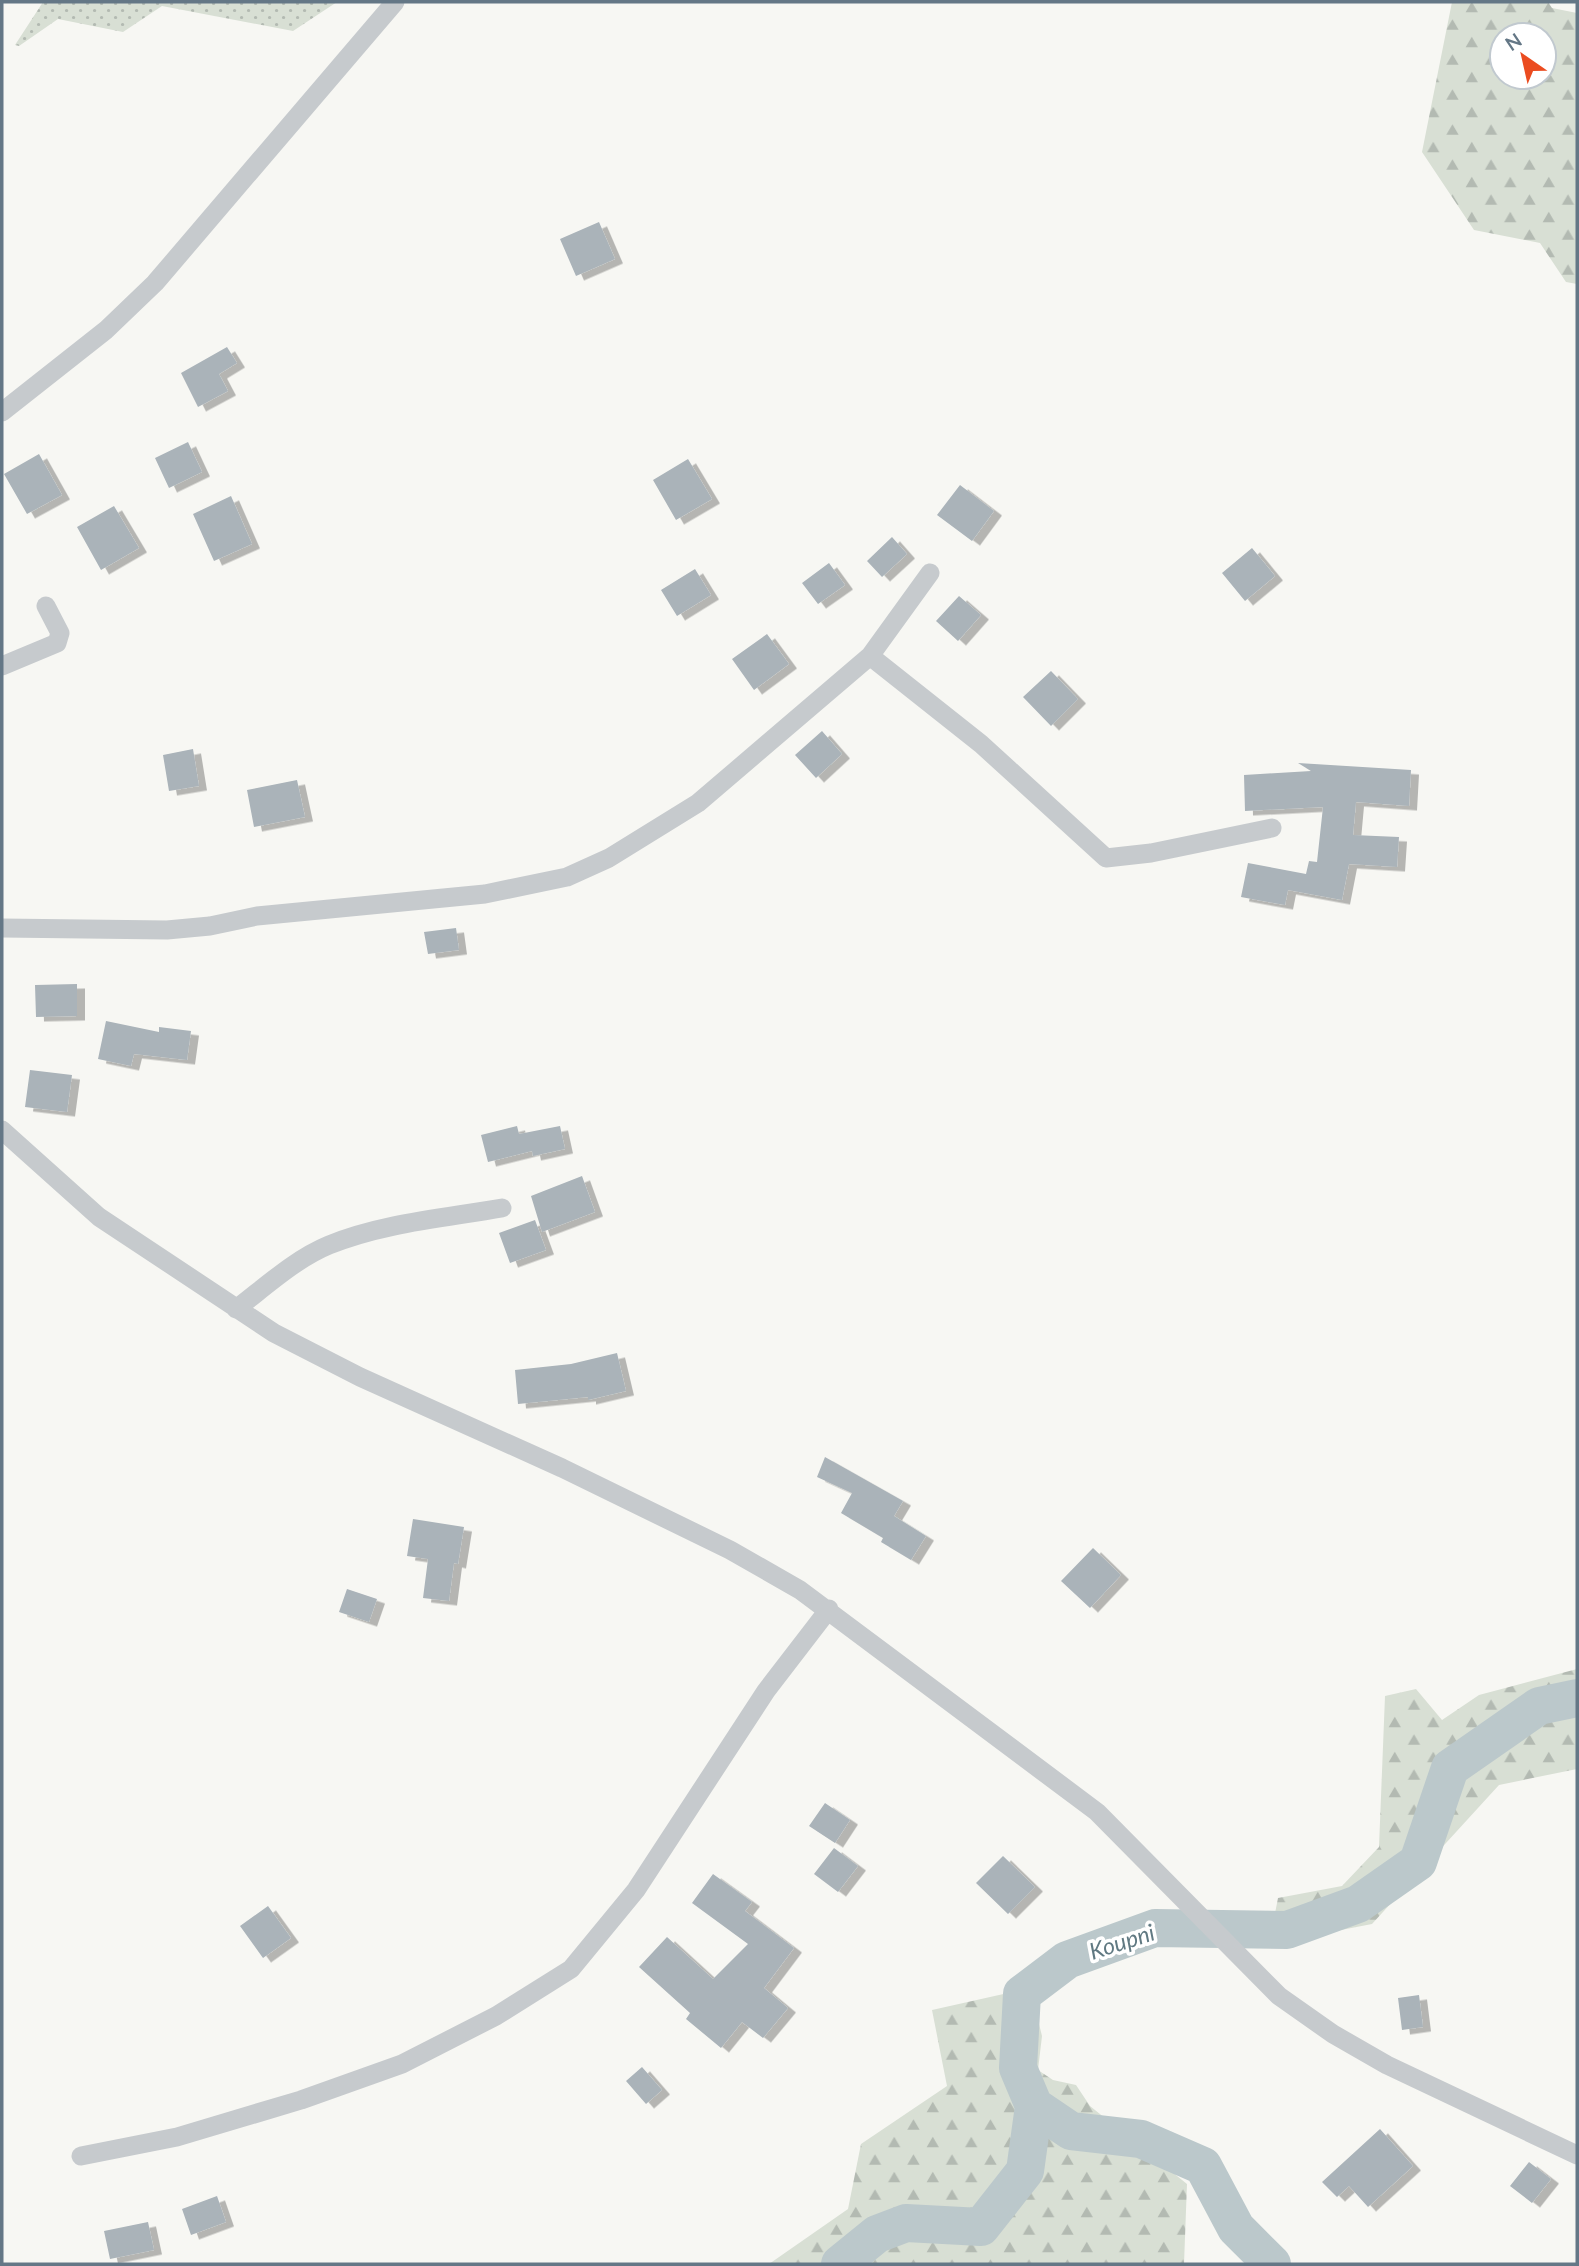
<svg xmlns="http://www.w3.org/2000/svg" width="1579" height="2266" font-family="Lato,sans-serif">
  <style>
    .grass { fill: url(#grass-dots) }
    .forest { fill: url(#forest-firs); fill-rule: evenodd }
    .lines { fill: none; stroke-linecap: round; stroke-linejoin: round }
    .river { stroke: #bbc8cb; stroke-width: 38 }
    .building { fill: #aab3b9; filter: url(#shadow) }
    .street { stroke: #c6cacd; stroke-width: 19 }
    .labels { text-anchor: middle; stroke-width: 7; stroke-linejoin: round; paint-order: stroke }
    .water-label { font-size: 23px; font-style: italic; fill: #607982; stroke: #fff }
  </style>
  <defs>
    <pattern id="grass-dots" width="8" height="8" patternUnits="userSpaceOnUse" patternTransform="scale(1.75)"><rect width="8" height="8" fill="#d8dfd4"/><path d="M2 2h.1M6 6h.1" fill="none" stroke="#b3bab2" stroke-width="1.8" stroke-linecap="round"/></pattern>
    <pattern id="forest-firs" width="22" height="20" patternUnits="userSpaceOnUse" patternTransform="scale(1.75)"><rect width="22" height="20" fill="#d8dfd4"/><path d="M5 1l3.5 6h-7zM16 11l3.5 6h-7z" fill="#b3bab2"/></pattern>
    <filter id="shadow"><feDropShadow dx="8" dy="4.5" stdDeviation="0" flood-color="#0004"/></filter>
  </defs>
  <rect width="100%" height="100%" fill="#f7f7f3"/>
  <path class="grass" d="M43,2H337L293,31L162,6L123,32L58,19L19,46L15,45Z"/>
  <path class="forest" d="M1452,2H1548L1552,8L1577,13V284L1566,282L1540,243L1474,230L1422,152ZM1502,35H1544V77H1502Z
    M1577,1669V1769L1499,1785L1372,1924L1269,1944L1278,1898L1342,1886L1379,1847L1385,1696L1416,1689L1442,1720L1479,1695Z
    M1030,1988L1042,2036L1038,2070L1053,2080L1076,2085L1090,2106L1187,2184L1184,2264H769L848,2209L861,2144L947,2086L932,2010Z"/>
  <g class="lines">
    <path class="river" d="M1034,2106L1071,2131L1141,2139L1203,2166L1236,2228L1272,2264
      M840,2264L877,2234L906,2223L981,2227L1025,2171L1034,2106L1018,2068L1022,1994L1067,1960L1155,1928L1287,1930L1358,1904L1418,1862L1450,1768L1539,1706L1577,1698"/>
  </g>
  <path class="building" d="M599,222L615,259L576,276L560,239Z
    M227,347L237,363L219,374L228,391L198,407L181,373Z
    M188,442L202,472L169,488L155,458Z
    M39,454L62,495L27,514L4,474Z
    M688,459L712,499L676,520L653,480Z
    M960,485L994,511L972,541L937,515Z
    M231,496L252,544L214,561L193,514Z
    M114,506L139,548L101,570L77,527Z
    M892,537L907,554L882,577L867,561Z
    M1252,548L1275,576L1245,601L1222,573Z
    M829,563L845,585L818,604L802,583Z
    M695,569L711,595L677,616L661,590Z
    M959,596L981,615L958,641L936,621Z
    M767,634L789,664L754,690L732,659Z
    M1051,671L1078,699L1051,726L1023,697Z
    M822,731L842,754L816,778L795,755Z
    M193,749L199,786L169,791L163,755Z
    M1298,763L1411,770L1409,806L1356,802L1353,835L1399,837L1397,867L1349,864L1342,900L1288,890L1285,905L1241,897L1248,863L1306,874L1309,861L1317,862L1323,807L1245,811L1244,775L1311,771Z
    M297,780L305,817L254,827L247,790Z
    M456,928L459,950L428,954L424,932Z
    M77,984V1016L36,1017L35,985Z
    M106,1021L159,1032V1027L191,1031L187,1060L134,1054L131,1066L98,1059Z
    M30,1070L72,1075L67,1112L25,1107Z
    M517,1126L519,1134L560,1126L565,1149L533,1156L532,1151L488,1162L481,1135Z
    M582,1176L595,1212L542,1232L531,1196Z
    M535,1220L546,1250L510,1263L499,1233Z
    M617,1353L626,1391L588,1400V1397L518,1404L515,1370L571,1364Z
    M825,1457L903,1501L894,1516L926,1536L911,1560L881,1542L883,1538L841,1513L852,1493L817,1477Z
    M413,1519L464,1527L458,1564L454,1563L449,1601L423,1598L428,1559L407,1556Z
    M1093,1548L1121,1575L1090,1608L1061,1581Z
    M347,1589L377,1599L369,1622L339,1612Z
    M825,1803L850,1820L835,1843L809,1826Z
    M834,1848L858,1866L838,1892L814,1874Z
    M1003,1856L1035,1887L1008,1914L976,1883Z
    M713,1874L752,1902L745,1911L794,1948L764,1988L788,2008L763,2038L742,2022L721,2048L686,2019L690,2013L639,1967L667,1937L713,1979L748,1944L692,1903Z
    M268,1906L291,1938L263,1958L240,1926Z
    M1419,1995L1423,2027L1402,2030L1398,1998Z
    M642,2067L662,2090L646,2104L626,2081Z
    M1380,2129L1413,2166L1368,2207L1349,2186L1337,2197L1322,2182Z
    M1529,2162L1551,2179L1532,2203L1510,2186Z
    M217,2196L226,2222L191,2235L182,2209Z
    M148,2222L154,2250L110,2259L104,2231Z"/>
  <g class="lines">
    <path class="street" d="M2,412L106,330L155,283L395,2
      M870,656L981,744L1106,858L1151,853L1272,828
      M2,666L57,643L60,633L46,606
      M2,928L167,930L210,926L257,916L485,894L567,877L609,858L698,803L870,656L930,573
      M2,1130L99,1217L274,1333L360,1377L562,1468L730,1550L800,1590L1097,1812L1279,1996L1333,2034L1387,2065L1577,2155
      M236,1309C265,1287 295,1259 329,1245C383,1223 445,1218 502,1208
      M81,2156L177,2137L301,2100L402,2064L496,2016L571,1969L636,1890L766,1691L829,1609"/>
  </g>
  <g class="labels">
    <g class="water-label">
      <text transform="translate(1122 1942) rotate(-18)" y="8">Koupni</text>
    </g>
  </g>
  <rect width="1579" height="2266" fill="none" stroke="#647786" stroke-width="7"/>
  <g transform="translate(1523 56) rotate(326)"><circle r="33" fill="#ffffff" stroke="#c1c9cf" stroke-width="2"/>
  <path d="M0-5L12 26L0 18L-12 26Z" fill="#eb4c20"/>
  <text y="-10" font-size="19" font-weight="bold" text-anchor="middle" fill="#647786">N</text>
  </g>
</svg>
